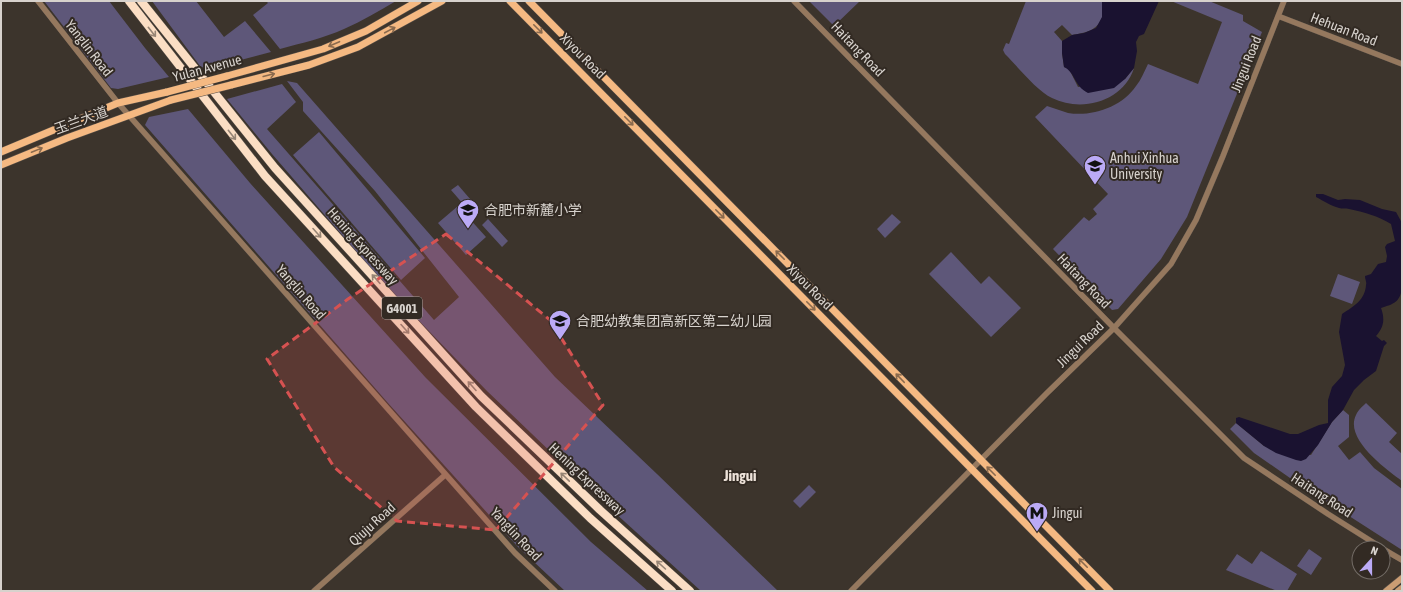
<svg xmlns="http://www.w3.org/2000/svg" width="1403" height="592" font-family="'Asap Condensed','Noto Sans SC',sans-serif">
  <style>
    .green { fill: #5e5779 }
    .water { fill: #1a1230 }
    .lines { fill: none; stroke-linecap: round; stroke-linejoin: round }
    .tertiary-casing { stroke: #585049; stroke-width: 6 }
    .secondary-casing { stroke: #585049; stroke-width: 7 }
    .primary-casing { stroke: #585049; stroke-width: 8 }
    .motorway-casing { stroke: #585049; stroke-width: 9 }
    .tertiary { stroke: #95785e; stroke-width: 5.5 }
    .secondary { stroke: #cb9d73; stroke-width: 6 }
    .primary { stroke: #f5b982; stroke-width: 7 }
    .motorway { stroke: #fbdec4; stroke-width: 8 }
    .primary-bridge-casing { stroke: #585049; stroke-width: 8; stroke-linecap: butt }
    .primary-bridge { stroke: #f5b982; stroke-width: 7 }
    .oneway { stroke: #8a6a4e }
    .oneway2 { stroke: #968474 }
    .marked { fill: #d65251; fill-opacity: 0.2; stroke: #d65251; stroke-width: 3; stroke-dasharray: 8 5; stroke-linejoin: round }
    .labels { text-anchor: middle; stroke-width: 4; stroke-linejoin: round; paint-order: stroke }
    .shield { fill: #322a23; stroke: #a6a09a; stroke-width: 1 }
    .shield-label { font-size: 13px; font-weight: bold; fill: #d7d2cd }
    .street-label { font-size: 14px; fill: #d7d2cd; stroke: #322a23 }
    .poi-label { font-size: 14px; fill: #d7d2cd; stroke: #322a23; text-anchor: start }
    .neighbourhood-label { font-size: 15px; font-weight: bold; fill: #ede2d9; stroke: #322a23 }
  </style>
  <rect width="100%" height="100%" fill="#3c342c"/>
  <path class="green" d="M44,1H109L145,48L169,77L118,89L111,88Z
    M152,1H196L224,37L245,21L271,52L206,69L200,66Z
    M266,1H396C379,11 362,21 344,29C324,38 302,43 280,49L253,15L268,3Z
    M809,1H860L834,26Z
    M1026,1H1102C1102,6 1103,13 1102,18C1097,31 1084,33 1072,35L1062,25L1054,32L1062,41V53L1064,67L1069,69L1078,87L1125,79L1134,68C1124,101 1082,113 1052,98C1037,91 1018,67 1005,54L1003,50L1006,43L1009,44Z
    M1171,1H1209L1243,15V21L1262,32L1187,217L1161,259L1118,309L1112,310L1053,249L1084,217L1089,221L1097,214L1093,209L1108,194L1035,117L1047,106C1054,108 1061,111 1068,113C1092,117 1122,107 1136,86C1141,80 1144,72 1148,64L1198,84L1222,22Z
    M287,81L297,83L555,377L657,474L778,591H701L603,502L487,391L394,295L272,154L227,99L282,84L296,102L267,129L434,320L459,297L375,191L303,111V102Z
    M188,109L250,183L426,378L591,542L648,591H565L518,547L388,403L145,125L149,117Z
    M319,132L425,258L401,280L293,155Z
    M458,185L477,207L471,213L451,190Z
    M458,206L486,237L466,255L438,223Z
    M892,214L901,222L885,238L877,229Z
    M488,219L508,241L502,247L482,225Z
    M951,252L981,284L989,276L1021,308L991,337L929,274Z
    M1338,274L1360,282L1352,304L1330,296Z
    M1366,403L1397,433L1389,442L1402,454V481C1386,469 1344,439 1356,415C1358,410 1363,406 1366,403Z
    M1343,410L1349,415V437L1338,446L1349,460L1360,452L1374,468L1402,489V550L1290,478L1254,453L1230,429L1236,423L1264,446L1311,455L1332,422Z
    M809,485L816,492L800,508L793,501Z
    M1309,549L1322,558L1311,575L1297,566Z
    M1261,551L1297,574L1287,591H1277L1226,570L1237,554L1252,564Z"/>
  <path class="water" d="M1102,1H1159L1144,34L1139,36L1136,42L1137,51L1134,68L1125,79L1114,88L1088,93C1074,86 1075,72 1064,67L1062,53V41L1072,35L1084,33L1096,28L1102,17Z
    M1316,194H1323L1338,200L1345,199L1360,200L1382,209L1396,212L1402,223V288C1400,302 1394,304 1381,308C1385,319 1384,327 1376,336L1382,341L1384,340L1387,343L1384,346L1376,371L1364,380L1354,390L1343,410L1332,422L1318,445L1306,459L1301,461L1296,460L1276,453L1264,446L1236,423V418L1239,417L1290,434H1298L1319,425L1328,423V400L1332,387L1342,376L1345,365L1339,332L1342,314C1354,306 1365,300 1366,285C1367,282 1365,280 1365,276L1371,274L1378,264L1386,262L1387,256L1385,247L1387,244L1395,241L1391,224C1378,216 1364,212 1349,209C1346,208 1342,209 1339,208C1331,206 1324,201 1316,197Z"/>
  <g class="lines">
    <g class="tertiary-casing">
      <path id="tertiary" d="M38,1L118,103L515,553L555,591
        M794,1L1114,328L1244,458L1328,514L1382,548
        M1278,16L1402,64
        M1383,549L1402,560
        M314,591L445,475
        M851,591L1047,393L1114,328L1171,264L1196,220L1223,156L1284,1"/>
    </g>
    <g class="secondary-casing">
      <path id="secondary" d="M1386,591L1402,578
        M1398,591L1402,588"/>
    </g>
    <g class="primary-casing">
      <path id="primary" d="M510,1L1092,591
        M529,1L1110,591
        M227,76L323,49L366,31L418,1
        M231,85L309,65L358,47L442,1
        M1,152L118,103L167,92
        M1,165L67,138L171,100"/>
    </g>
    <g class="motorway-casing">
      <path id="motorway" d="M129,1L265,176L476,407L590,518L672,591
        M141,1L275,168L481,396L600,510L690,591"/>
    </g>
    <use href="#tertiary" class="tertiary"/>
    <use href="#secondary" class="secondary"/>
    <use href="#primary" class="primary"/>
    <use href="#motorway" class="motorway"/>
    <g class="primary-bridge-casing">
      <path id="primary-bridge" d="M167,92L227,76
        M171,100L231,85"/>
    </g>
    <use href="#primary-bridge" class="primary-bridge"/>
  </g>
  <defs><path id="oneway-shaft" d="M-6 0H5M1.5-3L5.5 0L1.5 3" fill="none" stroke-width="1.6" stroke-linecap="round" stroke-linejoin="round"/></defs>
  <g class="oneway">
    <use href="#oneway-shaft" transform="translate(538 29) rotate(45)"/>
    <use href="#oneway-shaft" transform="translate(390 30) rotate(-28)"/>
    <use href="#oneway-shaft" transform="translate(334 44) rotate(157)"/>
    <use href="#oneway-shaft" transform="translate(269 75) rotate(-14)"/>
    <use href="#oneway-shaft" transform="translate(629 121) rotate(45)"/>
    <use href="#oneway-shaft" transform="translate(37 150) rotate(-22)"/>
    <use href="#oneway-shaft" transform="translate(720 214) rotate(45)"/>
    <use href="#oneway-shaft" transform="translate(780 255) rotate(-135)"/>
    <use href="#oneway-shaft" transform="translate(811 306) rotate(45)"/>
    <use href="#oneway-shaft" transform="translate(900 378) rotate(-134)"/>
    <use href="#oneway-shaft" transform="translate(991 471) rotate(-135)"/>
    <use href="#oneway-shaft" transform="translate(1083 563) rotate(-135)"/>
  </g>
  <g class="oneway2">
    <use href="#oneway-shaft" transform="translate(152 32) rotate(52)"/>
    <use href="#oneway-shaft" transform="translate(232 135) rotate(52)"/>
    <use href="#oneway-shaft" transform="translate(317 233) rotate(48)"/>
    <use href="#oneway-shaft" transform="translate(376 279) rotate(-132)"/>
    <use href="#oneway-shaft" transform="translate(405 329) rotate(48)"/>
    <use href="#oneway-shaft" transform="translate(472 386) rotate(-132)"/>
    <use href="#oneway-shaft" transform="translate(565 477) rotate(-136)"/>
    <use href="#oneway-shaft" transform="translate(661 565) rotate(-138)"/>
  </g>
  <path class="marked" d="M446,234L550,320L603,405L496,530L397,521L334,467L267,359L348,299Z"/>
  <defs>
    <g id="university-pin" transform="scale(1.15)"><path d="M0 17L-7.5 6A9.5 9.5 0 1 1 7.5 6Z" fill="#bbaaf6" stroke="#322a23"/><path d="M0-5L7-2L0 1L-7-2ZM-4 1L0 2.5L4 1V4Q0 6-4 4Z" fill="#111"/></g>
    <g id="school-pin" transform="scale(1.15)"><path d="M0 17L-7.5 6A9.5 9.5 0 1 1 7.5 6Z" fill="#bbaaf6" stroke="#322a23"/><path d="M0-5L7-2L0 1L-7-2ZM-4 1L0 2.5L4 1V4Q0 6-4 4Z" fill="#111"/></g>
    <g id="metro-pin" transform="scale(1.15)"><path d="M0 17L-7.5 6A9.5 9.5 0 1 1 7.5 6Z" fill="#bbaaf6" stroke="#322a23"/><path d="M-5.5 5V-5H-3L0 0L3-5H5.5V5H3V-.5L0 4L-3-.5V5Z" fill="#111"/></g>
  </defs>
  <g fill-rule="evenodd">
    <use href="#university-pin" x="1095" y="166"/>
    <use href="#school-pin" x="468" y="210"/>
    <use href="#school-pin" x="560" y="321"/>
    <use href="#metro-pin" x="1037" y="513"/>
  </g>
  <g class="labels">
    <rect class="shield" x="382" y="297" width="40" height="22" rx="3"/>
    <g class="shield-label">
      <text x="402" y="313">G4001</text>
    </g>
    <g class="street-label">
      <text transform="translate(1344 29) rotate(21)" y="5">Hehuan Road</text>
      <text transform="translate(89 48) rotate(52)" y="5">Yanglin Road</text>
      <text transform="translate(858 49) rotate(46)" y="5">Haitang Road</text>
      <text transform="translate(583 56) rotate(45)" y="5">Xiyou Road</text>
      <text transform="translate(1246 64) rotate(-68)" y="5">Jingui Road</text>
      <text transform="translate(207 68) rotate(-15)" y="5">Yulan Avenue</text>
      <text transform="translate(81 120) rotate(-20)" y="5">玉兰大道</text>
      <text transform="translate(363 246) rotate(48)" y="5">Hening Expressway</text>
      <text transform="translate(1084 281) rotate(46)" y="5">Haitang Road</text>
      <text transform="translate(810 287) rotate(45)" y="5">Xiyou Road</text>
      <text transform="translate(301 292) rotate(49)" y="5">Yanglin Road</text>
      <text transform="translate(1080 344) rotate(-44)" y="5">Jingui Road</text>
      <text transform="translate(587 479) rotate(43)" y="5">Hening Expressway</text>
      <text transform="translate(1322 495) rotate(33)" y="5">Haitang Road</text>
      <text transform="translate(372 524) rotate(-42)" y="5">Qiuju Road</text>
      <text transform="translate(516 534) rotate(47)" y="5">Yanglin Road</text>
    </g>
    <g class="poi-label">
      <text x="1110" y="163">Anhui Xinhua<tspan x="1110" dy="16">University</tspan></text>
      <text x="484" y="215">合肥市新麓小学</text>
      <text x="576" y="326">合肥幼教集团高新区第二幼儿园</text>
      <text x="1052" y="518">Jingui</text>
    </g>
    <g class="neighbourhood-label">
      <text x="740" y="481">Jingui</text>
    </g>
  </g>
  <rect width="1403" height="592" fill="none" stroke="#d7d2cd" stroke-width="4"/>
  <g transform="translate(1371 560) rotate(21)"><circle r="19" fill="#322a23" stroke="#746d67"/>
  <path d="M0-3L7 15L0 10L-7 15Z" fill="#bbaaf6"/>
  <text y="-6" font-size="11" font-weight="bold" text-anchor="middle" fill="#d7d2cd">N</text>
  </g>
</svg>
